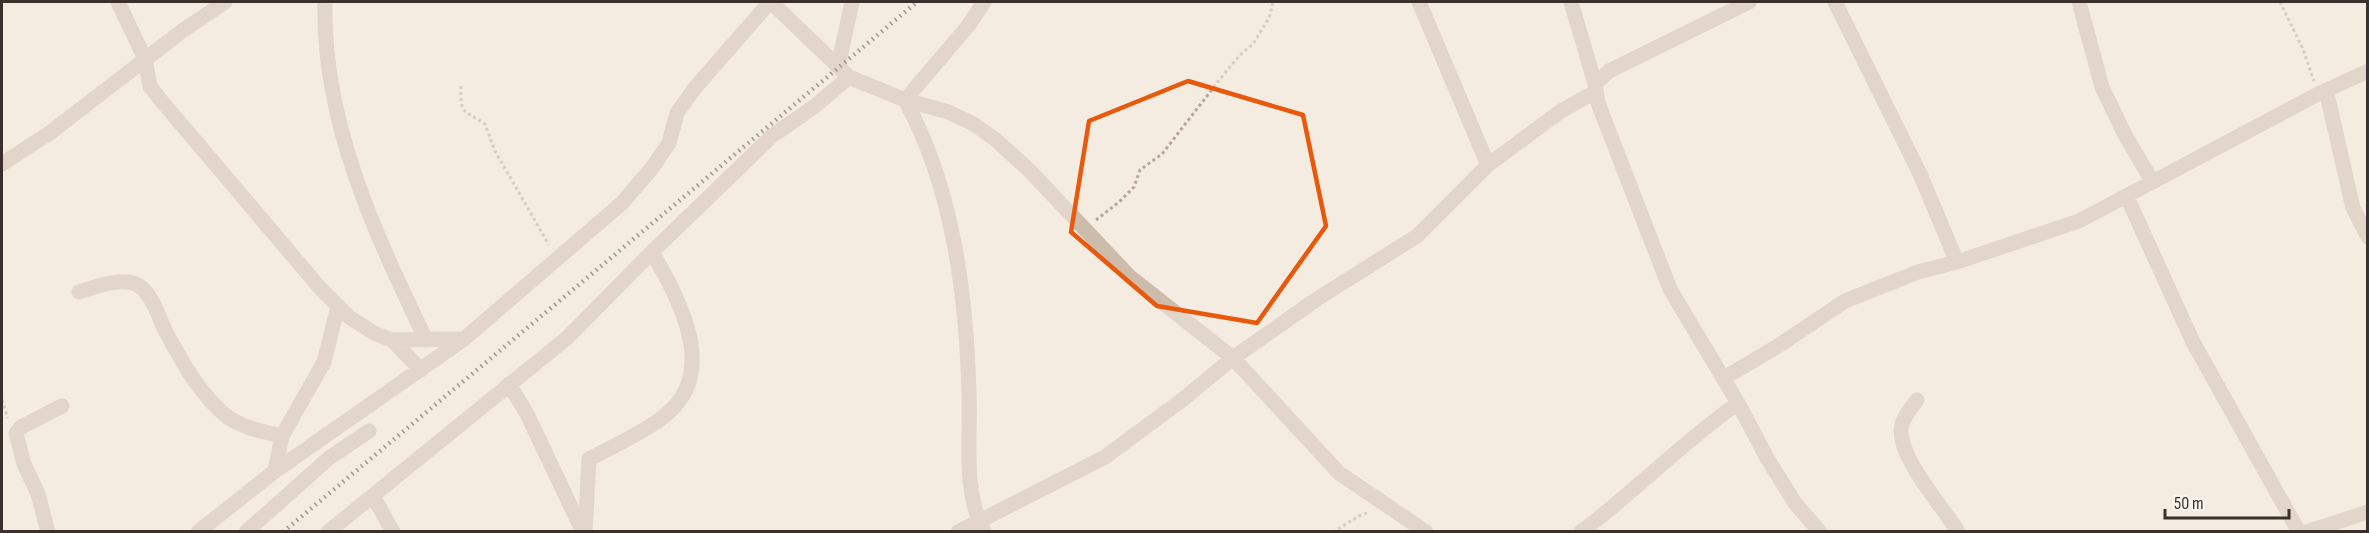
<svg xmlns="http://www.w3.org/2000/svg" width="2369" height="533" font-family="'Sofia Sans Condensed',sans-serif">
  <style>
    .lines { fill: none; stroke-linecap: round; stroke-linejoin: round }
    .path { stroke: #b9a596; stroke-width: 3; stroke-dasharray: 3 3; stroke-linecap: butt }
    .minor { stroke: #cdbbac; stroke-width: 15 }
    .rail { stroke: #3b302b; stroke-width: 4.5; stroke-dasharray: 1.5 4.5; stroke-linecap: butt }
    .marked { fill: none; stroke: #e8590c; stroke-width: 4.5; stroke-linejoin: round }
  </style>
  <rect width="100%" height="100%" fill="#f4ebe1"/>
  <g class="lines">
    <path class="path" d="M2280,2L2303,49L2314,81
      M461,86C460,115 463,109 485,124L495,151L549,245
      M1096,220L1119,202L1134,187L1140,170L1162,154L1224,74L1240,55L1253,44L1269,18L1273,2
      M2,400L8,418
      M1333,532L1359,516L1369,512"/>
    <path class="minor" d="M118,2L145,59L150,86L159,98L320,288L349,317L374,333L392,340L421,370
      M325,2C322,122 375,233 426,340
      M771,2L849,77L905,100L948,112L972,123L996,140L1029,170L1130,277L1233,358L1339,473L1426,532
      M1419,2L1488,165
      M1571,2L1595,84L1598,103L1670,289L1738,403L1767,458L1795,503L1820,532
      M1835,2L1920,174L1957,262
      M2079,2L2102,87L2124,133L2152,181
      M838,67L852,2
      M1595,84L1609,71L1749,2
      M2326,90L2353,208L2368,237
      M2,164L51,132L182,31L225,2
      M2127,197L2193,342L2299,532
      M79,292C96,287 126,274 142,288C154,298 159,319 166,332C182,362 202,398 229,418C244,428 265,432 282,436
      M392,340L464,339
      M1724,378L1778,346L1845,301L1918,272L1957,262L2079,221L2318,94L2368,71
      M509,384L527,414L583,532
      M1917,400C1912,407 1904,416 1902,424C1894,454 1943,506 1958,532
      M275,471L282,436L324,362L338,306
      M373,496L393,532
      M48,532L38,494L24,464L16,433L21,427L62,406
      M198,532L275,471L464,339L622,203L652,168L669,143L677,113L694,89L770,2
      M246,532L329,458L369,431
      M328,532L567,338L652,252L772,136L815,106L849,77
      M585,532L589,459C612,447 652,428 669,412C718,369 678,297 652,252
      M958,532L1105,457L1182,400L1233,358L1317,299L1417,236L1488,165L1561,111L1595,92
      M984,532C962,489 971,438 969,392C966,293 953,188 905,100L968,26L984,2
      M1581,532C1635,491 1683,442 1738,403
      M2307,532L2368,512"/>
    <path class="rail" d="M283,532L917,2"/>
  </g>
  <path d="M0 0H2369V533H0ZM1188,81L1303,115L1326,226L1257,323L1157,306L1071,232L1089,121Z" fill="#f4ebe1" fill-opacity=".55" fill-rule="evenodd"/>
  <path class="marked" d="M1188,81L1303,115L1326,226L1257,323L1157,306L1071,232L1089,121Z"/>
  <rect width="2369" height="533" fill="none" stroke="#3b302b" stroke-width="6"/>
  <path d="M2165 509v9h124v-9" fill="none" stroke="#3b302b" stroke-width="3"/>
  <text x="2174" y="509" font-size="18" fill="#3b302b" stroke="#fbf5ee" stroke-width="4.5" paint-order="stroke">50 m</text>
</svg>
